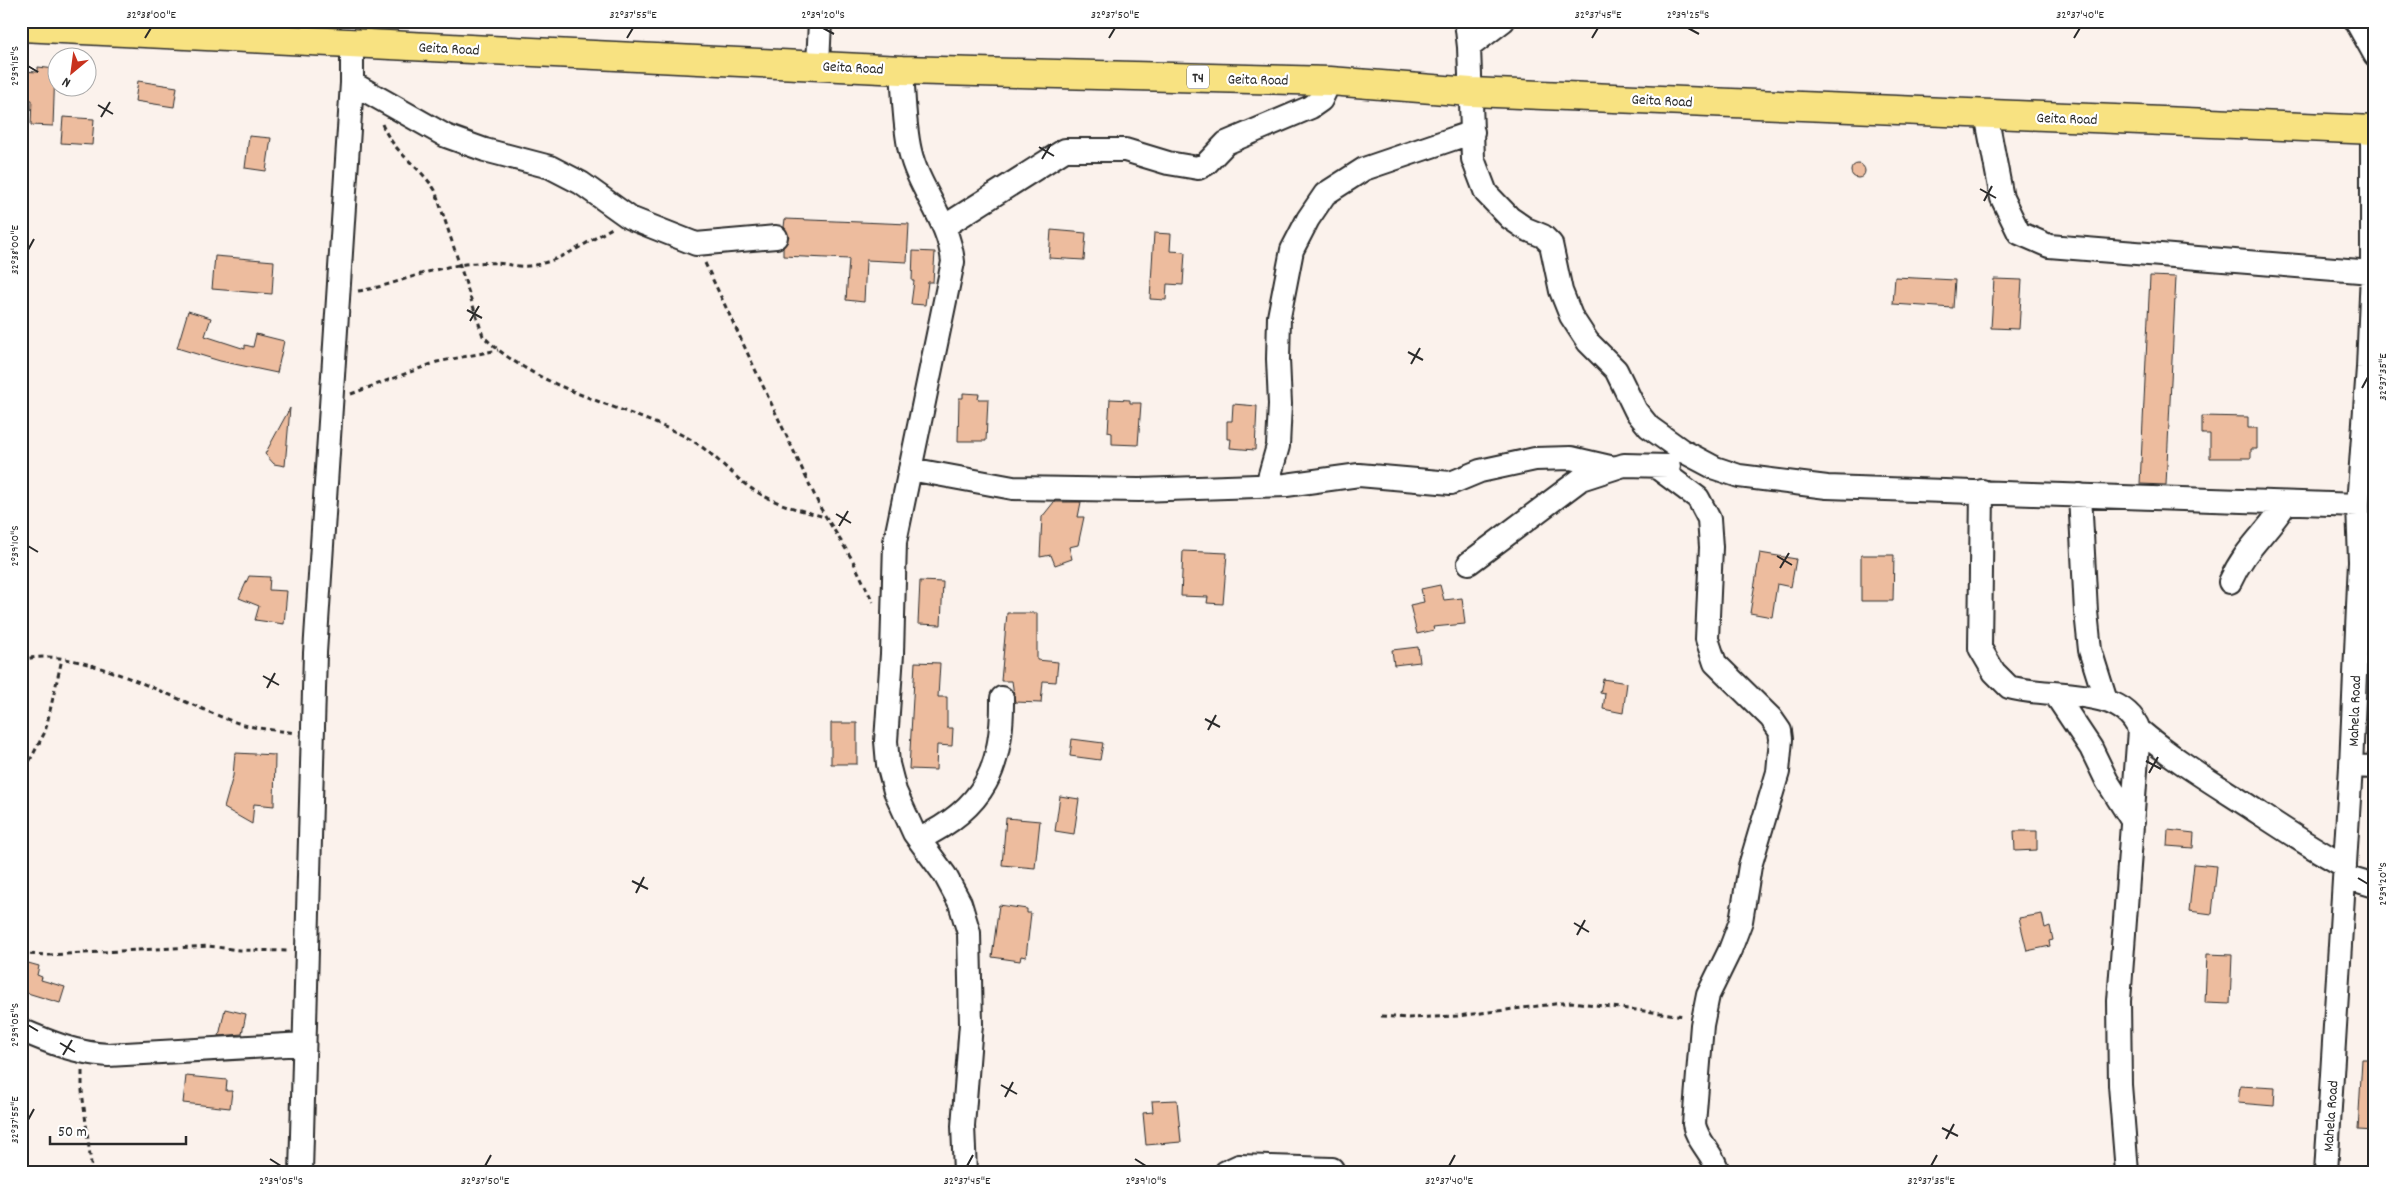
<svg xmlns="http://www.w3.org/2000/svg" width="2396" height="1193" font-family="Dekko,sans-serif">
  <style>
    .building { fill: #edbc9e; stroke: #2b2b2b }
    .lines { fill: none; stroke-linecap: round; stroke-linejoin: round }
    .minor-casing { stroke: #2b2b2b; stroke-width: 26 }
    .highway-casing { stroke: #2b2b2b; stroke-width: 31 }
    .path { stroke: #2b2b2b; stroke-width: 3; stroke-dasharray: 5 4; stroke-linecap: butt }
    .minor { stroke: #fff; stroke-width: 22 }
    .highway { stroke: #f8e281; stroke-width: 28 }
    .ticks { fill: none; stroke: #2b2b2b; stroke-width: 2 }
    .labels { text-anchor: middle; stroke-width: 4.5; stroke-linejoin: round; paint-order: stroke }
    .shield { fill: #fff; stroke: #6b6b6b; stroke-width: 1 }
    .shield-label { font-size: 14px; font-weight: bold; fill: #2b2b2b }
    .street-label { font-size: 15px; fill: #2b2b2b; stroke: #fff }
    .neatline { fill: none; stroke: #2b2b2b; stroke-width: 2 }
    .ticks-label { font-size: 12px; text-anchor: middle; fill: #2b2b2b }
  </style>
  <rect width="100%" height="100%" fill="#fbf2ec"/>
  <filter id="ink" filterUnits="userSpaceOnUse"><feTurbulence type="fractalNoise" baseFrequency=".02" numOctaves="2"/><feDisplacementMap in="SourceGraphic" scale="10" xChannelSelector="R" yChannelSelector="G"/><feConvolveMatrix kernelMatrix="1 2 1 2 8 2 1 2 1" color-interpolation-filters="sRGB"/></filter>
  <g filter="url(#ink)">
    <path class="building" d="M38,67L55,69L53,126L31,125L32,100L21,99V71L38,72Z
      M138,81L177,87L174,107L135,101Z
      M63,117L94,119L92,145L61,143Z
      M249,136L271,138L266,171L245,168Z
      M1851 171a7 7 0 1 1 14 0a7 7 0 1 1-14 0Z
      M785,219L909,224L907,262L866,260L864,302L846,300L849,259L783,256V248L789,236L784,227Z
      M1051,230L1086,233L1084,260L1049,258Z
      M1154,233L1171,234L1170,251L1185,252L1183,285L1167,284L1166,300L1150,299Z
      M913,251L935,252L933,282H928L925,305L911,304L914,281H912Z
      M215,256L274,261L272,294L212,289Z
      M2150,276L2176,277L2166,485L2140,484Z
      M1895,277L1955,280L1953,308L1893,304Z
      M1994,279L2022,280L2019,329L1991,328Z
      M188,311L211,318L205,336L245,349V345L253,347L256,334L284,341L277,373L220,361L177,348Z
      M963,393L979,394L978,399H988L986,441H958L959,398H963Z
      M1110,399L1130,400V403H1141L1138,445L1112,444V433L1108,432Z
      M1233,404L1257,406L1255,450L1230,448L1231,439H1227V421H1232Z
      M290,408L285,466L274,464L265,454Z
      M2202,416L2248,417V428H2257V449H2251V458H2210V434H2202Z
      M1054,502H1081L1078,517H1084L1078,545L1069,547L1072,559L1055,565L1051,555L1040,557L1042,517Z
      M1183,551L1227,553L1223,604L1207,603L1208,597L1181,596Z
      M1760,553L1796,559L1791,587L1777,584L1772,617L1750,613Z
      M1861,555H1894L1893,601H1861Z
      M249,576L270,577L269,590L287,591L284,624L255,620L259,606L239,598Z
      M920,581L943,582L941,625L918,624Z
      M1440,585L1444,600L1462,598L1465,624L1433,627L1434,630L1417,634L1410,605L1424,602L1421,589Z
      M1007,613H1037V660L1058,662L1056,682L1043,681L1041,703L1015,702L1012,681H1001Z
      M1418,647L1420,662L1394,665L1392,650Z
      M915,662L940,663L938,697H947V728H953L952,746L937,745L936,770L909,769Z
      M1603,679L1627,683L1623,713L1603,709L1605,694L1600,693Z
      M831,723H857V764H831Z
      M1072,739L1103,743L1100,760L1070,756Z
      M235,753L275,755L274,806L254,804L252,824L224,808L233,776Z
      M1060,796L1079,799L1074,834L1055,831Z
      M1006,818L1040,821L1035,868L1002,865Z
      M2168,830L2194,833L2193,848L2167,846Z
      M2014,831H2037V850L2015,851Z
      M2194,864L2217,866L2212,914L2189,911Z
      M999,905L1027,909V913H1031L1026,957L1021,956L1020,961L992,957Z
      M2042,914L2045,928L2050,926L2053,940L2049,941L2050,946L2027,951L2019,918Z
      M2207,954L2232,955L2230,1004L2205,1003Z
      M21,961L39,966L37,975L42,977L41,980L65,987L60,1003L21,991Z
      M225,1009L246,1014L242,1034L219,1036Z
      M2362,1059H2375V1131L2358,1130Z
      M186,1076L227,1080L226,1091H232L230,1108L183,1103Z
      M2240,1086L2275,1088L2274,1106L2238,1103Z
      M1177,1100L1181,1142L1146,1145L1143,1113L1153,1112L1152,1101Z"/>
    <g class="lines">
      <g class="minor-casing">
        <path id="minor" d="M1466,21L1469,47L1473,159L1486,193L1510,218L1526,229L1543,236L1551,244L1561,291L1571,316L1588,342L1616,370L1636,411L1649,427L1681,450L1715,468L1739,476L1827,487L2358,505
          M2356,21L2375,55
          M1469,47L1503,21
          M818,65L820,21
          M902,70C904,96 904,125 910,151C919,190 949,220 953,262L895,542L892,654L886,741L888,764L895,791L914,833L945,875L960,903L969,933L971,1024L963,1126L965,1172
          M352,83L446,136L485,150L550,167L581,183L630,218L696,244L776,237
          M1986,114L2002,198L2019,233L2049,246L2372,272
          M945,226L1065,150H1125L1168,163L1198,168L1206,164L1226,143L1311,107L1321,100L1330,81
          M1655,466L1698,498L1709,519L1711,547L1707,639L1715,663L1771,718L1780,731L1781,739L1778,772L1750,866L1741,921L1730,950L1708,995L1702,1025L1694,1124C1697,1142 1714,1154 1718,1172
          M910,469L1013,488L1139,490L1286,485L1359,475L1451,483L1480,471L1535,459L1571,458L1614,468
          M1267,485L1278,446L1280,404L1278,359L1279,317L1292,250L1308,219L1325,194L1364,169L1473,132
          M1982,491L1980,648L1994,672L2009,687C2048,699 2122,684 2139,730L2119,1001L2120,1085L2127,1172
          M2080,495L2086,612L2090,650L2106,701
          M1469,563L1581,479L1624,465L1669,466
          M2230,582C2245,548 2267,533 2286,503
          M2055,694L2091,748L2107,781L2133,822
          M2139,730C2173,759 2210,781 2247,805C2279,826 2311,848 2345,866
          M2351,766L2375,767
          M919,839C985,808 1003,767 1002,698
          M2345,877L2375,886
          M21,1030C51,1043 76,1053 108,1055L304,1044
          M301,1172L315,653L352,83V44
          M1226,1172L1239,1166L1332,1169
          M2326,1172L2351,766L2360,561L2358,505L2368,368L2372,272V130"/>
      </g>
      <g class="highway-casing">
        <path id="highway" d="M21,27L902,70L1330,81L1471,92L2375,130"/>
      </g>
      <path class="path" d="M382,124C395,155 418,164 435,190L483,336C536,389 616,403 682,435C706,446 725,468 745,484C770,503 796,509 825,517
        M705,263L821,509L852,559L873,602
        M358,291C393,286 424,270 459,265C470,263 485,262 497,263C508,264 517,267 528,266C558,263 586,243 612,228
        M351,394L437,362L498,350
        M21,661C70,640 188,707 238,723C256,729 277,730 295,733
        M21,777L45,732L62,659
        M21,954L50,955L208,946L239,950L288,951
        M1381,1016L1408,1018L1457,1016L1571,1002L1685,1016
        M82,1071V1091L92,1172"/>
      <use href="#minor" class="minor"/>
      <use href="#highway" class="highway"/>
    </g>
  </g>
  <path class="ticks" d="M823,28L834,34M1688,28L1699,34M145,38L151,28M627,38L633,28M1109,38L1115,28M1592,38L1598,28M2074,38L2080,28M28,66L38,72M98,105L113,114M101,117L110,102M1039,147L1054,156M1042,159L1051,144M1980,189L1996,198M1984,201L1992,186M28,250L34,239M467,310L482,318M470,321L479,306M1408,352L1423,360M1411,364L1420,348M2362,388L2368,377M836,514L851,523M839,526L848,511M28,546L38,552M1777,556L1792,565M1780,568L1789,553M263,676L279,685M267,688L275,673M1205,719L1220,727M1208,730L1216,715M2146,761L2161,769M2149,773L2158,757M2358,878L2368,884M632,881L648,889M636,893L644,877M1574,923L1589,932M1577,935L1585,920M28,1025L38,1031M60,1043L75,1052M63,1055L72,1040M1001,1085L1017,1094M1005,1097L1013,1082M28,1120L34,1109M1942,1128L1958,1136M1946,1139L1954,1124M270,1159L281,1166M1135,1159L1146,1166M485,1166L491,1155M967,1166L973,1155M1449,1166L1455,1155M1931,1166L1937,1155"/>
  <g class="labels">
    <rect class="shield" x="1187" y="65.5" width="22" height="23" rx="4"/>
    <g class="shield-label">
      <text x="1198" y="82">T4</text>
    </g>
    <g class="street-label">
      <text transform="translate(449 48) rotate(3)" y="5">Geita Road</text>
      <text transform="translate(853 67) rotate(3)" y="5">Geita Road</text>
      <text transform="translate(1258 79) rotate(1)" y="5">Geita Road</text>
      <text transform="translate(1662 100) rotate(3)" y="5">Geita Road</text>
      <text transform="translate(2067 118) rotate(2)" y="5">Geita Road</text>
      <text transform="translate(2354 711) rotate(-88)" y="5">Mahela Road</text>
      <text transform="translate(2330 1116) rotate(-86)" y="5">Mahela Road</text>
    </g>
  </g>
  <rect width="2396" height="1193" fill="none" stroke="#fff" stroke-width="55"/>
  <g transform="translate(72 72) rotate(209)"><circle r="24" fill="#ffffff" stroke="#aaaaaa"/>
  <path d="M0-4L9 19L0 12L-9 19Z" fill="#c8321e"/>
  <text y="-8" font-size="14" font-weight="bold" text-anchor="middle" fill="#2b2b2b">N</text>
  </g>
  <path d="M50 1136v8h136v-8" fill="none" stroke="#2b2b2b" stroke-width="2.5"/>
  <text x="58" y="1136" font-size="15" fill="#2b2b2b" stroke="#ffffff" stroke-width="4" paint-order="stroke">50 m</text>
  <rect x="28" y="28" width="2340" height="1138" class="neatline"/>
  <g class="ticks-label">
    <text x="151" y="18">32°38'00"E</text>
    <text x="633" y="18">32°37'55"E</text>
    <text x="823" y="18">2°39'20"S</text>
    <text x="1115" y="18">32°37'50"E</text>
    <text x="1598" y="18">32°37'45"E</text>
    <text x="1688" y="18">2°39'25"S</text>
    <text x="2080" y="18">32°37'40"E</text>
    <text transform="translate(14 66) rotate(-90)" y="4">2°39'15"S</text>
    <text transform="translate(14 250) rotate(-90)" y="4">32°38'00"E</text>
    <text transform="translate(2382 377) rotate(-90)" y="4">32°37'35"E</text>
    <text transform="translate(14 546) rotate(-90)" y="4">2°39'10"S</text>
    <text transform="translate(2382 884) rotate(-90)" y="4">2°39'20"S</text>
    <text transform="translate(14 1025) rotate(-90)" y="4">2°39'05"S</text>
    <text transform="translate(14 1120) rotate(-90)" y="4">32°37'55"E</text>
    <text x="281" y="1184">2°39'05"S</text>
    <text x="485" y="1184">32°37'50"E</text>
    <text x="967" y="1184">32°37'45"E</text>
    <text x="1146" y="1184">2°39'10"S</text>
    <text x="1449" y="1184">32°37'40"E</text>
    <text x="1931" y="1184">32°37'35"E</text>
  </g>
</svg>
